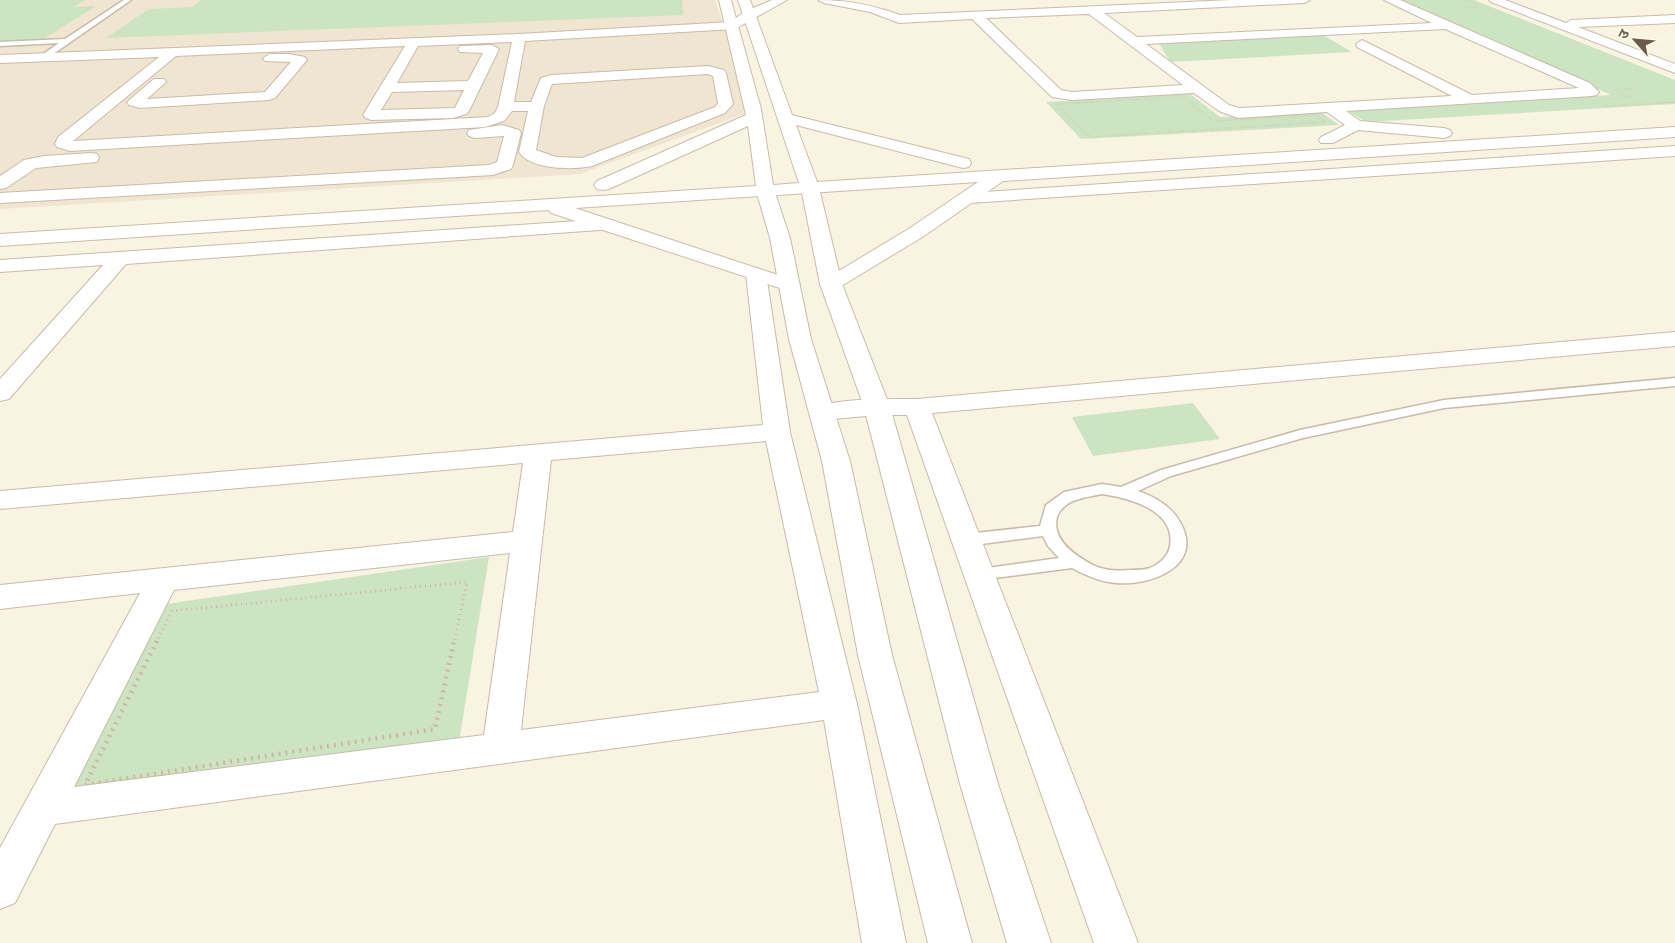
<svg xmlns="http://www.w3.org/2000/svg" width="1675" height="943" font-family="'Public Sans','Noto Sans Devanagari',sans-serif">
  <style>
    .residential { fill: #f0e5d1 }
    .green { fill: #cce4c2 }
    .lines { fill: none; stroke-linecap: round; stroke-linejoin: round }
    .service-casing { stroke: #c8bbaa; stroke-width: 3 }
    .minor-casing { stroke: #c8bbaa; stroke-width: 2 }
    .tertiary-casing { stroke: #c8bbaa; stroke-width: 2 }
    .secondary-casing { stroke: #cbbca9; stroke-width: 2 }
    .path-far3 { stroke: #cfb8a0; stroke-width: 1; stroke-dasharray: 0.5 2; stroke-linecap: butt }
    .path-far2 { stroke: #cfb8a0; stroke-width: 2; stroke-dasharray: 0.5 2.5; stroke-linecap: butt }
    .path-far1 { stroke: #cfb8a0; stroke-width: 3; stroke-dasharray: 1 4; stroke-linecap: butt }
    .path { stroke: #cfb8a0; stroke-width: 4.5; stroke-dasharray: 2 5; stroke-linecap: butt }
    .service { fill: #fff; fill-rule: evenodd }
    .minor { fill: #fff; fill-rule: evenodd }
    .tertiary { fill: #fff; fill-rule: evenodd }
    .secondary { fill: #fff; fill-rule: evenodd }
  </style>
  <rect width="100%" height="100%" fill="#f9f3e2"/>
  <path class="residential" d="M0,0H715L752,111L580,174L0,209Z"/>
  <path class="green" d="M0,0H85L74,7L96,6L45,38L33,40L0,42Z
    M202,0H682L683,15L106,38L149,9L192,7Z
    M1401,0H1474L1675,80V104L1366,122L1348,111L1611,95Z
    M1323,35L1352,52L1170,62L1159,43Z
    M1190,94L1220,117L1321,112L1339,125L1081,139L1046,102Z
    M1193,403L1220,439L1093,456L1072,417Z
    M489,557L459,742L70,798L159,605Z"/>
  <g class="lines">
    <g class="service-casing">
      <path id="service" d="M124,0H131L46,59L39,57L59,43L0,46V42L65,39Z
        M1675,378V386L1444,408L1303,438L1171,476L1138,491C1155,497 1171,506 1180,522C1205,566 1151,586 1116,583C1101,582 1085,575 1072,568L979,580L973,578L971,574L973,570L1059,558L1048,546L1043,536L966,546L960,544L958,540L960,536L966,534L1040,526L1046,505L1064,492L1102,484L1121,487L1161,470L1300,430L1444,400ZM1102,494C1129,498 1176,510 1170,546C1168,557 1159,564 1150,568C1144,570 1137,570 1131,570C1118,571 1105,571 1093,565C1076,556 1051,540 1057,517C1059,510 1068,502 1076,500C1084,497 1093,496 1102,494Z"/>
    </g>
    <g class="minor-casing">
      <path id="minor" d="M818,0C848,0 873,5 900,15L1231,0H1310L1304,3L1104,13L1137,37L1432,23L1384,0H1400L1590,83L1599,92L1597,95L1592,96L1346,111L1360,121L1444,128L1450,130L1452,133L1450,136L1444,138L1358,130L1333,143H1321L1319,140L1321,137L1345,125L1327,112L1238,118L1219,111L1194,93L1072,100L1052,97L972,19L899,23L870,12L824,3ZM1089,14L1183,85L1072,92L1061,90L986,18ZM1445,29L1579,88L1472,95L1362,40L1356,44L1357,47L1452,96L1239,108L1229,105L1146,44Z
        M1489,0H1505L1566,23L1571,20L1675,15V23L1578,27L1675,64V73L1491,2Z
        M731,22L735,23L737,26L735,29L525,41L514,102H531L541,78L551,75L708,66L724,70L726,73L733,104L725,113L592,166C573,170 531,170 519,152L528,111H512L504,121L485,127L70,151L57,147L55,144L58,137L159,57L0,63V55L519,34ZM512,42L498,107L495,113L488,117L73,141L176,56L405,46L363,115L366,118L371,120L453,118L466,114L469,111L499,49L492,45L460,46L458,49L460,52L483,53L468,81L397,83L418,46ZM708,74L713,76L718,103L715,107L582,158L556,157L536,150L544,106L552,84ZM464,90L455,108L381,110L392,92Z
        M270,54H289L305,57L307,60L275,98L269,100L140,108L129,105L127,102L154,79H164L166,82L147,99L265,92L291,62L265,61L263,58Z
        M502,125L519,130L521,133L513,165L511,169L493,175L0,203V193L489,165L497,162L504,136L475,138L469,136L467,133L469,130Z
        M1675,146V156L969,203L963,202L960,198L963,194L969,193Z
        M91,153L97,154L99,158L97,162L36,168L6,188L0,189V176L24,160L44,156Z
        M607,219L614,221L617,225L614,229L126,264L9,399L0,401V379L103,265L0,272V260Z
        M756,268L763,270L766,274L790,432L857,704L906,943H862L824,720L55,824L15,903L0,909V848L140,593L0,609V585L513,532L523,463L0,509V491L763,425L746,274L749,270ZM766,441L819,692L521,730L551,460ZM510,553L484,735L74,787L174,590Z
        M1675,332V346L932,413L1138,943H1094L907,415H877L822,420L813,417L809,412L813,407C846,398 883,399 917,399Z"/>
    </g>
    <g class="tertiary-casing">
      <path id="tertiary" d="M772,0H787L735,29H727L725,26L744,12Z
        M810,183L816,184L819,188L842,284L890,407L998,784L1051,943H1007L960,784L864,407L820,284L801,188L804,184Z
        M765,185L771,186L774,190L790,238L811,339L850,461L892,655L972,943H928L858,655L822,461L789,339L770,238L756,190L759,186Z"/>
    </g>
    <g class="secondary-casing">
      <path id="secondary" d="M719,0H731L761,109L773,185L799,183L738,0H750L792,115L969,159L971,163L969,167L963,168L796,125L817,182L1675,127V137L1003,181L924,236L838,288L831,290L824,288L820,284L824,280L910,228L978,182L575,208L796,281L800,285L796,289L789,291L551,213L549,210L0,246V234L756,186L748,126L609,189L603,190L597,189L594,185L597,181L746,115Z"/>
    </g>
    <path class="path-far3" d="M1466,0L1477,4
      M1460,8L1479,7
      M1614,90L1638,88
      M1609,99L1630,97L1613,90
      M1074,103L1183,97L1191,103
      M1657,103L1675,102"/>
    <path class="path-far2" d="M1097,102L1057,104L1090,137L1326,122L1316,115L1214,121L1189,102
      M1606,106L1675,102"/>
    <path class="path-far1" d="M156,643L172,611L467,582L454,643"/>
    <path class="path" d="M157,641L85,785L435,729L454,641"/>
    <use href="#service" class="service"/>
    <use href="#minor" class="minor"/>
    <use href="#tertiary" class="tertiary"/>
    <use href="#secondary" class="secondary"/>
  </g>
  <g transform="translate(1635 40) rotate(297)" stroke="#fcf7e7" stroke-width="4" paint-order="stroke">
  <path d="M0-4L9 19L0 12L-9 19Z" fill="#6d5b4b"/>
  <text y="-8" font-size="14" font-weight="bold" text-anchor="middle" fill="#6d5b4b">उ</text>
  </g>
</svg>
